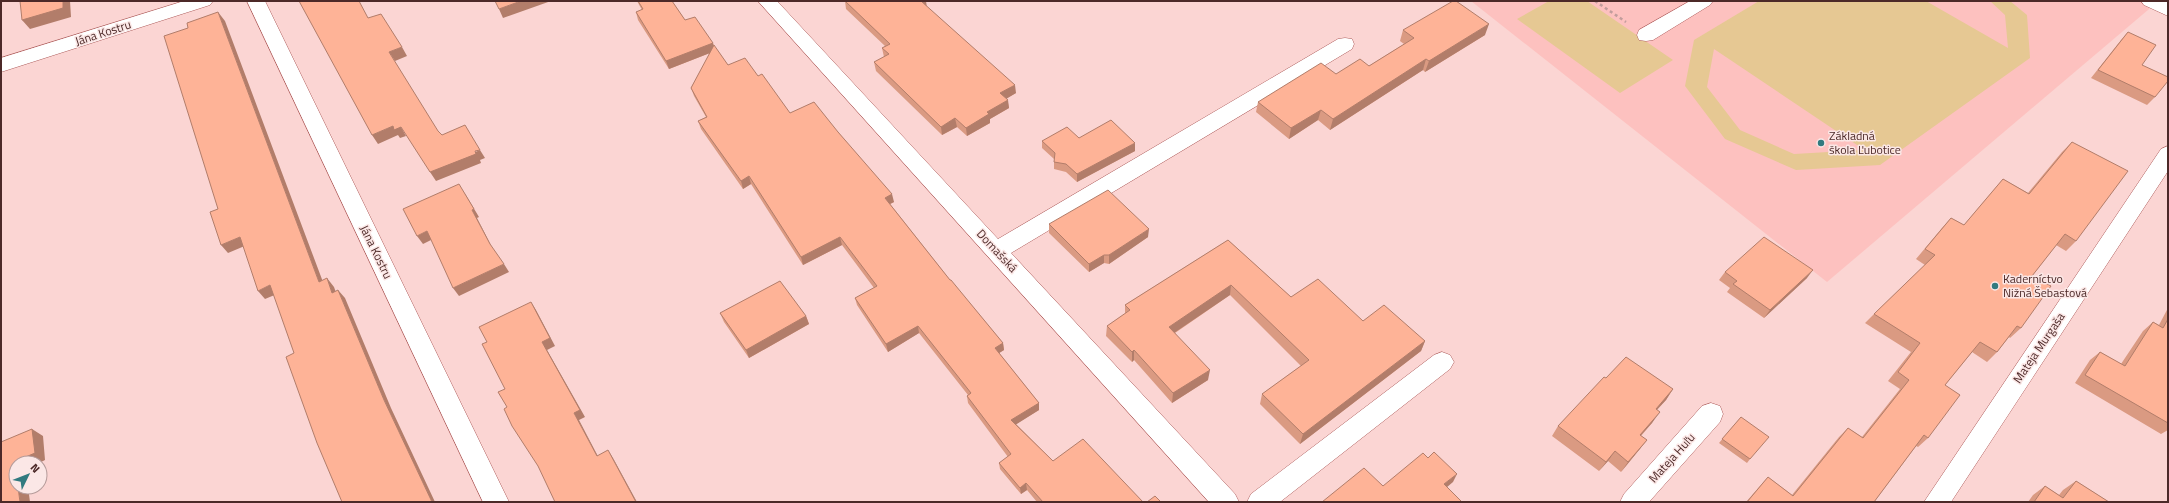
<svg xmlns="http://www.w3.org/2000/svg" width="2169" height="503" font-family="'Titillium Web',sans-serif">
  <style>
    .built { fill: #fdc1bf }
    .green { fill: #e6c893; fill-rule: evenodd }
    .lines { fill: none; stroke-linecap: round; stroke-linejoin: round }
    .minor-casing { stroke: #ad5c5b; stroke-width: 1 }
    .path { stroke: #c29d9c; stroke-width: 2.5; stroke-dasharray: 3 3; stroke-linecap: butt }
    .minor { fill: #fff; fill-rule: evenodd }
    .wall { fill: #da9a82 }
    .shaded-wall { fill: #b27d6a }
    .building { fill: #feb397; stroke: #b27d6a }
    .poi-dot { fill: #317a7f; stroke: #fbe7e6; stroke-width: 1.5 }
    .labels { text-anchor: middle; stroke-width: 3; stroke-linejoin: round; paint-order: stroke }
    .street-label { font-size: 12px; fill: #4c2928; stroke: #fbe7e6 }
    .poi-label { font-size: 12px; fill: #4c2928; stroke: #fbe7e6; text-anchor: start }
  </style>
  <rect width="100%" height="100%" fill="#fbd5d3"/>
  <path class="built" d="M1471,1H2150L2155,4L1827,282Z"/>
  <path class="green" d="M1549,1H1587L1673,60L1620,93L1517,19Z
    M1759,1H1926L2008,48L2005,15L1990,1H2010L2027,15L2030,58L1880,165L1796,170L1725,139L1685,86L1694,40ZM1714,49L1863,149V150L1794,154L1740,130L1707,87Z"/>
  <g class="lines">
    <g class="minor-casing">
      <path id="minor" d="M184,1H213L210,5L1,72V58Z
        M247,1H265L509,502H483Z
        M758,1H777L998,239L1338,39L1345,38L1352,39L1354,44L1352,49L1011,253L1235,494L1239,502H1209Z
        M1690,1H1713L1710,5L1653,40L1646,41L1639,40L1637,35L1639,30Z
        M2141,1L2168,2V16L2144,5Z
        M2168,146V171L1951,502H1924L2161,149Z
        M1442,352L1450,355L1454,362L1450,369L1280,502H1247L1251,494L1434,355Z
        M1711,403L1720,406L1723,414L1720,422L1649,502H1620L1624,494L1702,406Z"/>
    </g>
    <path class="path" d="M1595,1L1626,22"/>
    <use href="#minor" class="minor"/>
  </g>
  <path class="wall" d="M637,1H672L685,20L713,43L714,46L728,65L758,76L790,113L838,132L894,202L890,204L950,280L1003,343L1004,350L999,353L1039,403V410L1016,424L1053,461L1143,502H1037L1027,490L1021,494L1000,469L999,463L1008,457L968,403L967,396L968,395L919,333L888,352L857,305L855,298L874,288L842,245L803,265L751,184L743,189L701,129L698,121L706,117L694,96L691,88L710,53L669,69L638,20L636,12L642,10Z
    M845,1L926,6L1016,93L1007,98L1009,108L990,119V123L967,136L957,127L942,135L876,71L874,62L884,57L882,48L885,46L846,9Z
    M1403,30L1485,35L1425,72L1423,70L1330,130L1318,120L1289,139L1256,112L1258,102L1336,74L1369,66L1404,44L1400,41Z
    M2128,32L2142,65L2155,97L2147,105L2091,78L2121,40Z
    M1079,138L1135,151L1077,182L1066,172L1054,169V159L1042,148V141Z
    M2072,142L2076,241L2066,251L2056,245L2032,276L2021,328L2010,338L2009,337L1997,352L1987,362L1972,352L1945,385L1928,438L1918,447L1916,446L1874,502H1746L1760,486L1768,477L1792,495L1839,437L1848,428L1862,437L1900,389L1888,381L1911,352L1865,323L1874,314L1925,265L1916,259L1942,228L1951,218L1964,225L2003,179L2028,193L2062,152Z
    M1049,224L1148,237L1109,264L1104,263L1089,272L1049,233Z
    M1228,240L1291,297L1363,321L1425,341L1421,351L1300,444L1260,404L1262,394L1301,366L1230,295L1175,333L1208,380L1172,403L1134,360L1132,362L1106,336L1107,326L1125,314V305Z
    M1725,272L1807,278L1764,318L1727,292L1730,288L1719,280Z
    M2168,308V430L2161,434L2075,383L2090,360L2100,352L2121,364L2143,331L2153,322L2159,325Z
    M720,313L806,316L809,324L749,358L724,322Z
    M1606,378L1673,389L1666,400L1657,410L1652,423L1641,436L1647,440L1639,450L1621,472L1608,461L1599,471L1552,436L1558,426Z
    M1741,417L1750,459L1747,463L1719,443Z
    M2076,481L2109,502H2028L2033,495L2045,486L2059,495L2063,490Z"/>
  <path class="shaded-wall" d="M63,1H70L71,17L30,29L22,20Z
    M521,1H551L503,18L499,9Z
    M921,1H926L927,8Z
    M218,12L225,21L326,290L319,282Z
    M1489,24L1485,35L1425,72L1429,61Z
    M713,43L715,51L669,69L666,61Z
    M402,47L407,56L395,61L389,52Z
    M1426,59L1423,70L1330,130L1333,119Z
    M1015,85L1016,93L1001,102L1000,93Z
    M1008,100L1009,108L990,119V123L967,136L966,128L987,112Z
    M1321,110L1318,120L1289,139L1291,128Z
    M955,118L957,127L942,135L941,127Z
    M393,126L401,127L406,136L400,138L398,135L378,144L372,135Z
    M1135,143V151L1077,182V174Z
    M480,150L485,158L480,160L481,163L436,181L430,172Z
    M749,176L751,184L743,189L741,181Z
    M464,192L479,217L477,218L495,253L490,244L472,210Z
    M892,194L894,202L886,206L885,198Z
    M1149,229L1148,237L1109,264V255Z
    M427,231L433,239L423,244L417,236Z
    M240,237L247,245L228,253L221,245Z
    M840,237L842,245L803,265L801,257Z
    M1104,255V263L1089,272V264Z
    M504,264L509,272L459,296L453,288Z
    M1813,270L1807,278L1764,318L1770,310Z
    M327,278L334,287L339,301L332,293Z
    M270,285L277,294L265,299L258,291Z
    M1231,285L1230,295L1168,337L1169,327Z
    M338,290L345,298L391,408L435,502H432L384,400Z
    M531,302L536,310L555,346L547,350L585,417L579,420L602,464L597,456L574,413L542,342Z
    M806,316L809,324L749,358L746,350Z
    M918,326L919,333L888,352L886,344Z
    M1425,341L1421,351L1300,444L1303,434Z
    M1003,343L1004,350L996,355L995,348Z
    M1134,350V360L1132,362V352Z
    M1210,370L1208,380L1172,403L1173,393Z
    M1673,389L1666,400L1648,419L1656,409Z
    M1039,403V410L1012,427L1011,420Z
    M1660,412L1652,423L1632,445L1640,435Z
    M32,429L43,436L45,460L39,463H16V475L14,462Z
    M1647,440L1639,450L1621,472L1628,462Z
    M608,450L613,458L637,502H636Z
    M1615,451L1608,461L1599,471L1606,462Z
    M1457,474L1453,482L1440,493L1444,484Z
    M1026,483L1027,490L1021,494L1020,488Z
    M18,487H28L30,502H20Z"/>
  <path class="building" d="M20,1H63V8L22,20Z
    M299,1H359L368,18L381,14L402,47L389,52L438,131L442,135L465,125L480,150L475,151L476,154L430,172L401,127L394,130L393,126L372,135Z
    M495,1H521L499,9Z
    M638,1H672L685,20L695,17L713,43L666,61L636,12L643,9Z
    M845,1H921L1015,85L1000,93L1008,100L987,112L989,114L966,128L955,118L941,127L874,62L889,54L882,48L890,44Z
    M1453,1H1456L1489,24L1429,61L1426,59L1333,119L1321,110L1291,128L1258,102L1321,63L1336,74L1360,59L1369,66L1414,38L1403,30Z
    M218,12L319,282L327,278L332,293L338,290L384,400L432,502H342L317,443L286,357L294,353L270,285L258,291L240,237L221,245L210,212L218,209L164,36L188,28L187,23Z
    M2128,32L2156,45L2142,65L2168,77V81L2155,97L2098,70Z
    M714,45L728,65L745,58L758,76L762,74L790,113L814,102L838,132L892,194L885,198L950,280H951L1003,343L995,348L1039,403L1011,420L1053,461L1083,439L1143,502H1043L1026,483L1020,488L999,463L1011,454L967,396L971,393L918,326L886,344L855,298L877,286L840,237L801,257L749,176L741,181L698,121L707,117L691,88Z
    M1111,120L1135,143L1077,174L1066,164L1054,162L1055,153L1042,141L1067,127L1079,138Z
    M2072,142L2128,171L2076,241L2065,234L2032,276L2051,286L2021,328L2017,326L1997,352L1980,342L1945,385L1960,395L1928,438L1924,435L1874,502H1747L1768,477L1793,496L1848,428L1863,438L1909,380L1898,372L1920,343L1874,314L1935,255L1925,249L1951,218L1964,225L2003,179L2029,194Z
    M459,184L474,209L472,210L490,244L504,264L453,288L427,231L417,236L403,209Z
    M1108,190L1149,229L1109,255H1104L1089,264L1049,224Z
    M1764,237L1813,270L1770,310L1733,284L1737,281L1725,272Z
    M1228,240L1291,297L1318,279L1363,321L1384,305L1425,341L1303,434L1262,394L1309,360L1231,285L1169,327L1210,370L1173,393L1134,350L1132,352L1107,326L1130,310L1125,305Z
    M780,281L806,316L746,350L720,313Z
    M531,302L550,338L542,342L580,410L574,413L597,456L608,450L636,502H555L538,466L512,426L504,409L507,407L498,392L505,389L482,344L487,342L479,327Z
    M2168,319V423L2085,375L2100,352L2125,366L2153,322L2163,328Z
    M1626,357L1673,389L1656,409L1660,412L1640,435L1647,440L1628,462L1615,451L1606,462L1558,426L1604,377L1606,378Z
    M1741,417L1769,437L1750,459L1722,439Z
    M32,429L35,453L14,462L16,475V487H18L20,502H1V442Z
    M1434,452L1457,474L1444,484L1462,502H1322L1364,468L1383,486L1423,453L1428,458Z
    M2076,481L2109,502H2034L2045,486L2063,498Z
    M1155,496L1161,502H1147Z"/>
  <g class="poi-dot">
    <circle cx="1821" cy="143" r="4"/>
    <circle cx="1995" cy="286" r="4"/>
  </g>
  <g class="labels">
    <g class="street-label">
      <text transform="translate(103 33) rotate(-18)" y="4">Jána Kostru</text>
      <text transform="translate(997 251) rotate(47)" y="4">Domašská</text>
      <text transform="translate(376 252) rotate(64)" y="4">Jána Kostru</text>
      <text transform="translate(2039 348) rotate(-56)" y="4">Mateja Murgaša</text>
      <text transform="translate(1672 458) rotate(-48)" y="4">Mateja Huľu</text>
    </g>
    <g class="poi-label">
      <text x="1829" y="140">Základná<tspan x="1829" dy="14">škola Ľubotice</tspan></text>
      <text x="2003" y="283">Kaderníctvo<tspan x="2003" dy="14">Nižná Šebastová</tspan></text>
    </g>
  </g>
  <rect width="2169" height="503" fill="none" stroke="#4c2928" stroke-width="4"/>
  <g transform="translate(28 475) rotate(47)"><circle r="19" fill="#fbe7e6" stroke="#b59b9a"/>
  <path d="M0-3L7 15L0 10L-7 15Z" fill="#317a7f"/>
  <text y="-6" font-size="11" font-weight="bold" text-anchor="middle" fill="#4c2928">N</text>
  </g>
</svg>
